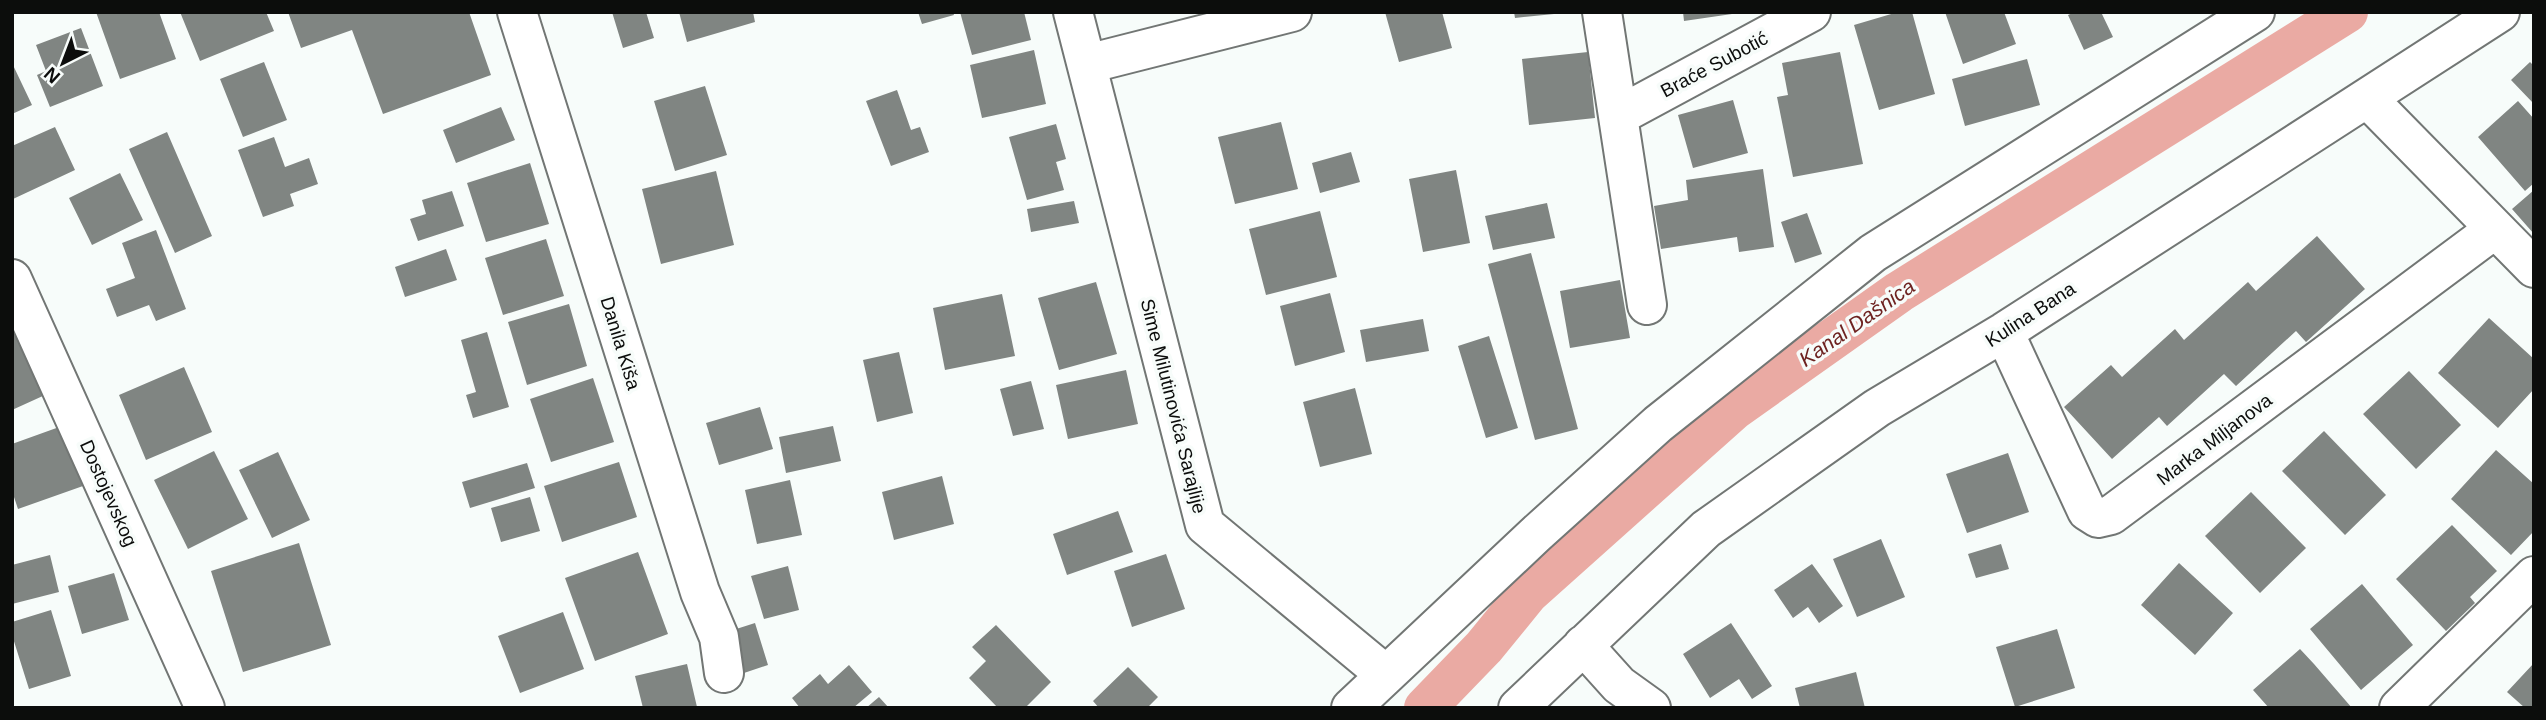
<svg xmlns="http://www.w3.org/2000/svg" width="2546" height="720" font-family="Helvetica,sans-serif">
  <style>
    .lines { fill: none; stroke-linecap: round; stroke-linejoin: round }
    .canal { stroke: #eaaaa3; stroke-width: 42 }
    .building { fill: #808582 }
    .minor-casing { stroke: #727674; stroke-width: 42 }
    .minor { stroke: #fff; stroke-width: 38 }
    .labels { text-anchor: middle; stroke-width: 7; stroke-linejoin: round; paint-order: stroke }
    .street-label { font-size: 19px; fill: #0c0d0c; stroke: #f7fcfa }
    .water-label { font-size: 21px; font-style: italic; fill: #6e2321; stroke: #f7fcfa }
  </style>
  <rect width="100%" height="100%" fill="#f7fcfa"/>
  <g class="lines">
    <path class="canal" d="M1425,708L1484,647L1528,593L1734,409L1899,292L2347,12"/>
  </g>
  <path class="building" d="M96,12H159L176,59L120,79Z
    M180,12H266L274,31L200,61Z
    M288,12H469L491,75L383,114L352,30L301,48Z
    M612,12H646L654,38L623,48Z
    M679,12H753L755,22L687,42Z
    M918,12H953L954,15L922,24Z
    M960,12H1024L1031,40L972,55Z
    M1385,12H1442L1452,48L1399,62Z
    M1514,12H1554V14L1515,18Z
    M1683,12H1732V14L1684,21Z
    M1898,12H1912L1935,94L1879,110L1854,25Z
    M1945,12H2004L2016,44L1963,64Z
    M2075,12H2101L2113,37L2084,50L2068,15Z
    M81,28L103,86L50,107L37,75L46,71L36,45Z
    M1034,50L1046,104L982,118L970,65Z
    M1588,52L1595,118L1529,125L1522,59Z
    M1840,52L1863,164L1793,177L1777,97L1788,95L1782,63Z
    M2027,59L2040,105L1965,126L1952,79Z
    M264,62L287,120L243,137L220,79Z
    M2530,62L2534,66V104L2511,80Z
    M12,63L32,105L12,114Z
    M705,86L727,155L675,171L654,101Z
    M897,90L911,130L920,127L929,152L891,166L866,101Z
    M1733,100L1748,153L1693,168L1678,115Z
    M2518,101L2534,119V183L2525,191L2478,137Z
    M501,107L515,140L456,163L443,130Z
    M1281,122L1298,189L1235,204L1218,137Z
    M1056,124L1066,159L1056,162L1064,190L1027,200L1009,137Z
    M55,127L75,170L13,199L12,146Z
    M167,132L212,236L175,253L129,149Z
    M274,137L285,167L309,158L318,184L290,194L294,206L263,217L238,150Z
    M1351,152L1360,182L1320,193L1312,163Z
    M530,163L549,224L486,242L467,183Z
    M1763,169L1774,247L1739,252L1737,237L1661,249L1654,206L1688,200L1686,180Z
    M1456,170L1470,243L1423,252L1409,179Z
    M716,171L734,245L661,264L642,189Z
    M120,173L143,220L92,245L69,198Z
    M2534,190V234L2512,209Z
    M452,191L464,226L418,241L410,219L426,214L422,200Z
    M1074,201L1079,223L1031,232L1027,209Z
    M1547,203L1555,238L1493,250L1485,216Z
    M1320,211L1337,277L1266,295L1249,229Z
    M1807,213L1822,254L1795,263L1781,222Z
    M156,230L186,309L156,321L149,305L117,317L106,289L135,278L122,243Z
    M2317,236L2365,289L2306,342L2296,331L2236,386L2224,374L2167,426L2159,417L2112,459L2064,407L2111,365L2122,377L2175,329L2184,340L2248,282L2256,291Z
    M546,239L564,296L503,315L485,258Z
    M446,249L457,280L405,297L395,267Z
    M1531,253L1578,429L1535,440L1488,264Z
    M1620,280L1630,338L1570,348L1560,291Z
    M1096,282L1117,354L1059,370L1038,298Z
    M1330,293L1345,352L1295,366L1280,306Z
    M1002,294L1015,356L945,370L933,308Z
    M569,304L587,366L527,385L508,322Z
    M2489,318L2534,359V389L2498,428L2438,373Z
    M1423,319L1429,351L1366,362L1360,330Z
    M15,331L45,395L12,410V332Z
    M487,332L509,407L473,418L466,395L476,392L461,340Z
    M1489,336L1518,428L1486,438L1458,346Z
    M899,352L913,413L877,422L863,360Z
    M184,367L212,432L146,460L119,395Z
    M1126,370L1138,424L1068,439L1056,385Z
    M2409,371L2461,425L2416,469L2363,414Z
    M593,378L614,442L551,462L530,399Z
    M1031,381L1044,429L1013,436L1000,389Z
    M1355,388L1372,454L1320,467L1303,402Z
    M760,407L773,449L719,465L706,423Z
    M62,426L83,486L18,509L12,491V444Z
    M833,426L841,461L786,473L779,437Z
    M2324,431L2386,495L2345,535L2282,471Z
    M2496,450L2534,484V531L2511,555L2451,499Z
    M214,451L248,519L188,549L154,480Z
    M278,452L310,520L272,538L239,470Z
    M2008,453L2029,512L1967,533L1946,474Z
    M619,462L637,517L562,542L544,486Z
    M527,463L535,488L470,508L462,482Z
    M942,476L954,524L894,540L882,492Z
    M790,480L802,535L757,544L745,490Z
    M2251,492L2306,548L2260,593L2205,536Z
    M530,497L540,531L501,542L491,508Z
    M1118,511L1133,552L1067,575L1053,534Z
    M2452,525L2497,571L2470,597L2475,603L2446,631L2396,579Z
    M1881,539L1905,597L1857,617L1833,559Z
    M299,543L331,645L243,672L211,571Z
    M2001,544L2009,569L1976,578L1968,554Z
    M638,552L668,634L595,661L565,578Z
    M1166,554L1185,609L1132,627L1114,571Z
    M50,555L59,592L12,604V565Z
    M2179,563L2233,613L2195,655L2141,605Z
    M1812,564L1843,606L1819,623L1808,607L1793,618L1774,590Z
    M788,566L799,610L764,619L751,576Z
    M114,573L129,620L82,634L68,586Z
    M2362,584L2413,645L2361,690L2310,629Z
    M51,610L71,676L29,689L12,635V622Z
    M563,612L584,669L520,693L498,636Z
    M755,623L768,665L744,673L730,631Z
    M1731,623L1772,686L1752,699L1739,679L1710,698L1683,654Z
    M996,625L1051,682L1025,708H998L969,678L986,661L972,647Z
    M2057,629L2075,688L2015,707L1996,647Z
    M2300,649L2314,664L2352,708H2269L2253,690Z
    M2534,663V708H2525L2507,692Z
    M687,664L697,707L643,708L635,676Z
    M849,665L872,692L853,708H800L792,698L820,674L828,684Z
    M1128,667L1158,697L1147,708H1099L1093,701Z
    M1856,672L1865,708H1800L1795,688Z
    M879,697L889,708H866Z"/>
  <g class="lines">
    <g class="minor-casing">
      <path id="minor" d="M517,12L700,592L719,637L724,673
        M1073,12L1205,525L1386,675
        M1602,12L1647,305
        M1087,64L1292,12
        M2367,98L2534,268
        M1618,116L1811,12
        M12,279L205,708
        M2004,332L2087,511L2098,518L2111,515L2495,229
        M1583,645L1619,685L1651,708
        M1351,708L1535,535L1658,424L1873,253L2255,12
        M1518,708L1706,529L1877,408L2004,332L2500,12
        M2399,708L2534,576"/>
    </g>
    <use href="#minor" class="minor"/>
  </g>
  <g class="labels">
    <g class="street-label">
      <text transform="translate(1714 64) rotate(-28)" y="7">Braće Subotić</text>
      <text transform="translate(2030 314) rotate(-33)" y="7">Kulina Bana</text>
      <text transform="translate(621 343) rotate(73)" y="7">Danila Kiša</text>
      <text transform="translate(1174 406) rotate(76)" y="7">Sime Milutinovića Sarajlije</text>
      <text transform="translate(2214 439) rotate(-37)" y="7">Marka Miljanova</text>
      <text transform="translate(109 493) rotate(66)" y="7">Dostojevskog</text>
    </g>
    <g class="water-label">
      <text transform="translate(1857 323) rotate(-35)" y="7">Kanal Dašnica</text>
    </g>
  </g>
  <rect width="2546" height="720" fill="none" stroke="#0c0d0c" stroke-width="28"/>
  <g transform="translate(63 63) rotate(222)" stroke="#f7fcfa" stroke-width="5" paint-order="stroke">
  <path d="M0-5L12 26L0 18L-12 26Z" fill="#0c0d0c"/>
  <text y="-10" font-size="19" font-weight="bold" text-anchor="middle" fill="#0c0d0c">N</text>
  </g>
</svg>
